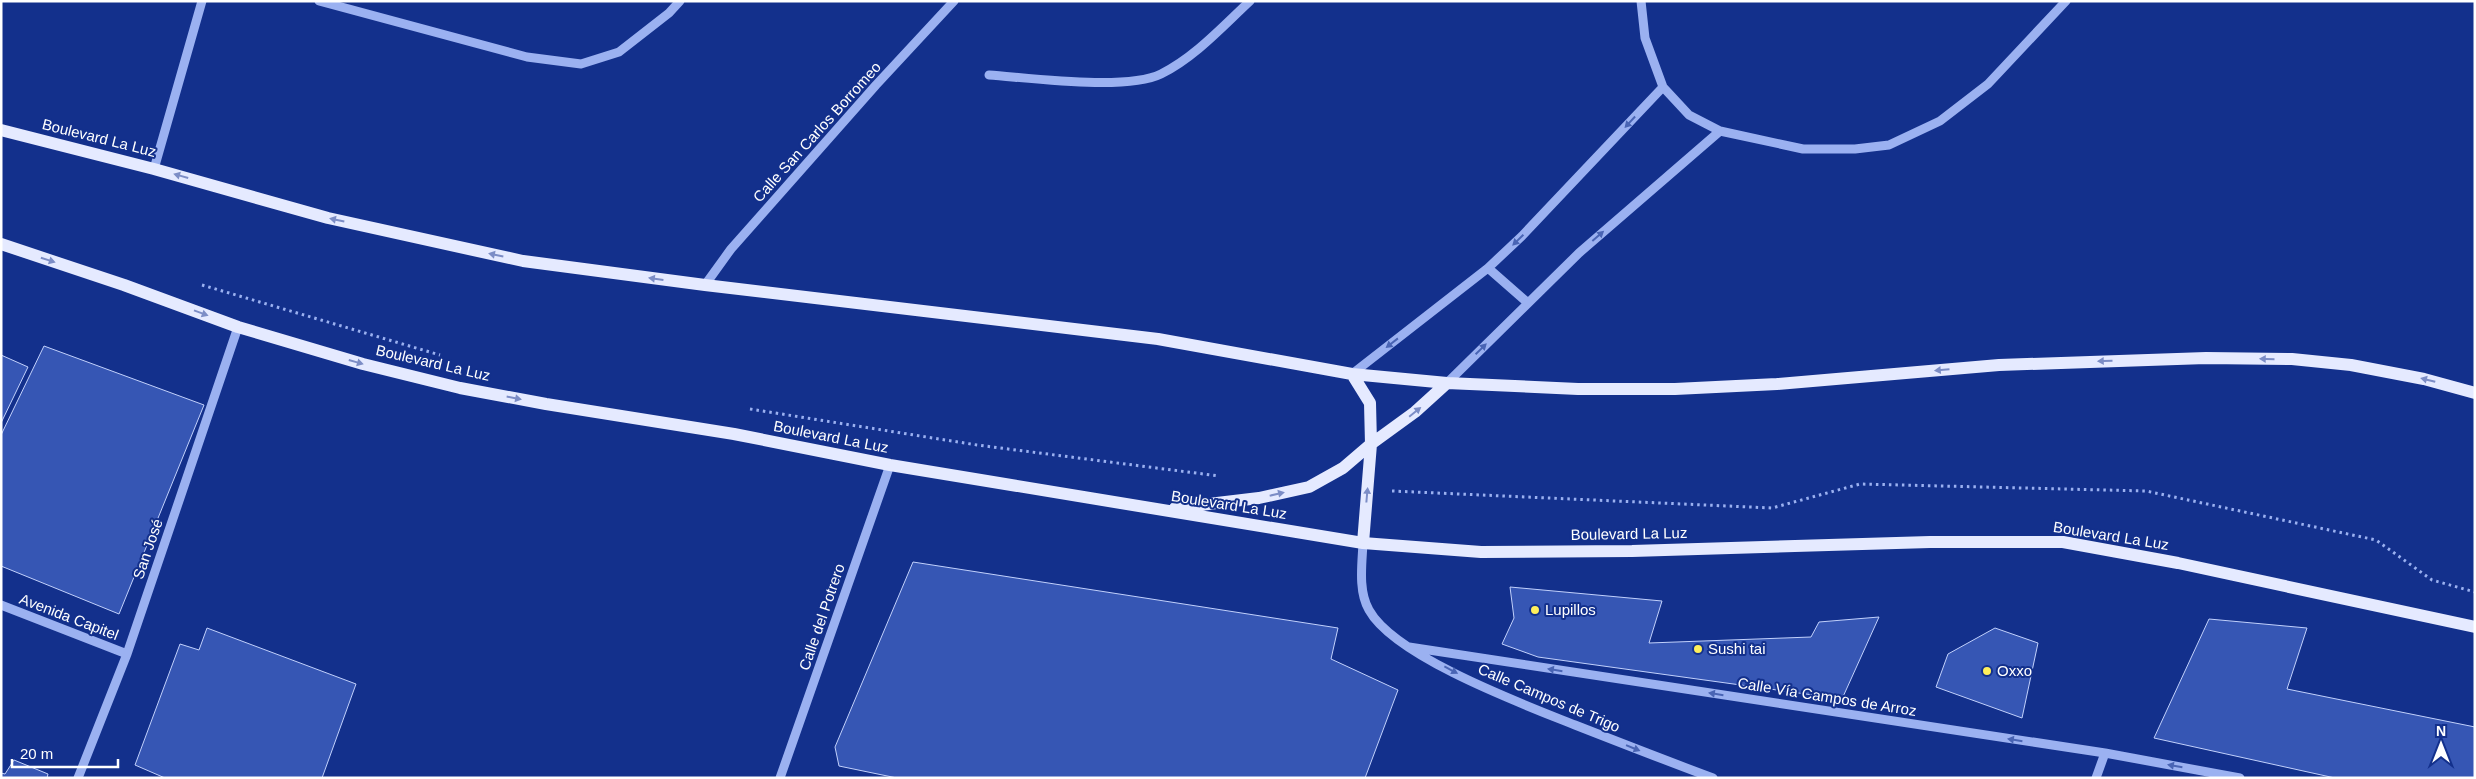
<svg xmlns="http://www.w3.org/2000/svg" width="2476" height="779" font-family="Arial,sans-serif">
  <style>
    .building { fill: #3656b4; stroke: #c2d1fc }
    .lines { fill: none; stroke-linecap: round; stroke-linejoin: round }
    .path { stroke: #9bb1f1; stroke-width: 3; stroke-dasharray: 2.5 4; stroke-linecap: butt }
    .minor { stroke: #9bb1f1; stroke-width: 9 }
    .major { stroke: #e5eaff; stroke-width: 12 }
    .oneway { fill: #4964b4 }
    .oneway2 { fill: #7c8dc6 }
    .poi-dot { fill: #ffef5b; stroke: #13308c; stroke-width: 2 }
    .labels { text-anchor: middle; stroke-width: 4; stroke-linejoin: round; paint-order: stroke }
    .street-label { font-size: 15px; fill: #fff; stroke: #13308c }
    .poi-label { font-size: 15px; fill: #fff; stroke: #13308c; text-anchor: start }
  </style>
  <rect width="100%" height="100%" fill="#13308c"/>
  <path class="building" d="M44,346L204,405L119,614L1,566V435Z
    M1,355L28,367L1,423Z
    M913,562L1338,628L1331,659L1398,690L1365,778H897L839,766L835,747Z
    M1510,587L1662,601L1649,643L1811,637L1819,622L1879,617L1842,699L1538,657L1502,644L1514,618Z
    M2209,619L2307,628L2287,689L2475,727V778H2335L2154,738Z
    M207,628L356,684L322,778H165L135,765L180,644L199,650Z
    M1995,628L2038,643L2022,718L1936,687L1948,654Z
    M14,760L48,774L47,778H1V773L5,774Z"/>
  <g class="lines">
    <path class="path" d="M202,285L440,355
      M750,409L977,445L1219,476
      M1392,491L1772,508L1860,484L2146,491L2376,540L2432,580L2475,592"/>
    <path class="minor" d="M319,1L527,57L581,64L619,52L669,13L680,1
      M1641,1L1645,38L1663,87L1689,115L1720,131L1803,149H1855L1889,145L1940,121L1988,84L2066,1
      M989,75C1031,78 1126,91 1161,74C1195,57 1222,27 1250,1
      M154,169L202,1
      M1488,268L1528,303
      M705,285L731,249L876,85L954,1
      M1352,374L1488,268L1522,236L1663,87
      M1447,383L1579,253L1720,131
      M1363,543C1362,564 1358,591 1369,610C1395,657 1525,705 1575,725C1621,743 1667,761 1713,778
      M1,605L127,654
      M1409,647L2105,753L2240,778
      M78,778L127,654L238,327
      M780,778L890,465
      M2096,778L2105,753"/>
    <path class="major" d="M1,130L154,169L328,218L523,261L705,285L1158,339L1352,374L1447,383L1578,389H1675L1777,384L1999,365L2206,358L2292,359L2351,365L2424,379L2475,393
      M1,244L124,285L238,327L363,364L460,388L546,404L734,434L890,465L1363,543L1481,552L1632,551L1930,542H2063L2178,563L2475,627
      M1352,374L1370,403L1371,444L1363,543
      M1175,508L1259,498L1309,487L1343,468L1371,444L1415,412L1447,383"/>
  </g>
  <defs><path id="oneway-solid" d="M-6-.8H1V-3.2L6.5 0L1 3.2V.8H-6Z" transform="scale(1.25)"/></defs>
  <g class="oneway">
    <use href="#oneway-solid" transform="translate(1630 122) rotate(133)"/>
    <use href="#oneway-solid" transform="translate(1598 236) rotate(-41)"/>
    <use href="#oneway-solid" transform="translate(1518 240) rotate(136)"/>
    <use href="#oneway-solid" transform="translate(1392 343) rotate(142)"/>
    <use href="#oneway-solid" transform="translate(1481 349) rotate(-44)"/>
    <use href="#oneway-solid" transform="translate(1451 670) rotate(28)"/>
    <use href="#oneway-solid" transform="translate(1555 670) rotate(-171)"/>
    <use href="#oneway-solid" transform="translate(1716 694) rotate(-171)"/>
    <use href="#oneway-solid" transform="translate(2015 740) rotate(-171)"/>
    <use href="#oneway-solid" transform="translate(1633 748) rotate(22)"/>
    <use href="#oneway-solid" transform="translate(2175 766) rotate(-170)"/>
  </g>
  <g class="oneway2">
    <use href="#oneway-solid" transform="translate(181 176) rotate(-164)"/>
    <use href="#oneway-solid" transform="translate(337 220) rotate(-168)"/>
    <use href="#oneway-solid" transform="translate(496 255) rotate(-168)"/>
    <use href="#oneway-solid" transform="translate(48 260) rotate(18)"/>
    <use href="#oneway-solid" transform="translate(656 279) rotate(-172)"/>
    <use href="#oneway-solid" transform="translate(201 313) rotate(20)"/>
    <use href="#oneway-solid" transform="translate(2267 359) rotate(-179)"/>
    <use href="#oneway-solid" transform="translate(2105 361) rotate(178)"/>
    <use href="#oneway-solid" transform="translate(356 362) rotate(16)"/>
    <use href="#oneway-solid" transform="translate(1942 370) rotate(175)"/>
    <use href="#oneway-solid" transform="translate(2428 380) rotate(-166)"/>
    <use href="#oneway-solid" transform="translate(514 398) rotate(11)"/>
    <use href="#oneway-solid" transform="translate(1415 412) rotate(-39)"/>
    <use href="#oneway-solid" transform="translate(1277 494) rotate(-13)"/>
    <use href="#oneway-solid" transform="translate(1367 495) rotate(-85)"/>
  </g>
  <g class="poi-dot">
    <circle cx="1535" cy="610" r="5"/>
    <circle cx="1698" cy="649" r="5"/>
    <circle cx="1987" cy="671" r="5"/>
  </g>
  <g class="labels">
    <g class="street-label">
      <text transform="translate(817 132) rotate(-48)" y="5">Calle San Carlos Borromeo</text>
      <text transform="translate(99 138) rotate(14)" y="5">Boulevard La Luz</text>
      <text transform="translate(433 363) rotate(13)" y="5">Boulevard La Luz</text>
      <text transform="translate(831 437) rotate(11)" y="5">Boulevard La Luz</text>
      <text transform="translate(1229 505) rotate(9)" y="5">Boulevard La Luz</text>
      <text transform="translate(1629 534) rotate(-1)" y="5">Boulevard La Luz</text>
      <text transform="translate(2111 536) rotate(9)" y="5">Boulevard La Luz</text>
      <text transform="translate(148 549) rotate(-71)" y="5">San José</text>
      <text transform="translate(69 617) rotate(21)" y="5">Avenida Capitel</text>
      <text transform="translate(822 617) rotate(-71)" y="5">Calle del Potrero</text>
      <text transform="translate(1827 697) rotate(9)" y="5">Calle Vía Campos de Arroz</text>
      <text transform="translate(1549 698) rotate(23)" y="5">Calle Campos de Trigo</text>
    </g>
    <g class="poi-label">
      <text x="1545" y="615">Lupillos</text>
      <text x="1708" y="654">Sushi tai</text>
      <text x="1997" y="676">Oxxo</text>
    </g>
  </g>
  <rect width="2476" height="779" fill="none" stroke="#ffffff" stroke-width="5"/>
  <g transform="translate(2441 744)" stroke="#13308c" stroke-width="4" paint-order="stroke">
  <path d="M0-4L9 19L0 12L-9 19Z" fill="#ffffff"/>
  <text y="-8" font-size="14" font-weight="bold" text-anchor="middle" fill="#ffffff">N</text>
  </g>
  <path d="M12 759v8h106v-8" fill="none" stroke="#ffffff" stroke-width="2.5"/>
  <text x="20" y="759" font-size="15" fill="#ffffff" stroke="#13308c" stroke-width="4" paint-order="stroke">20 m</text>
</svg>
